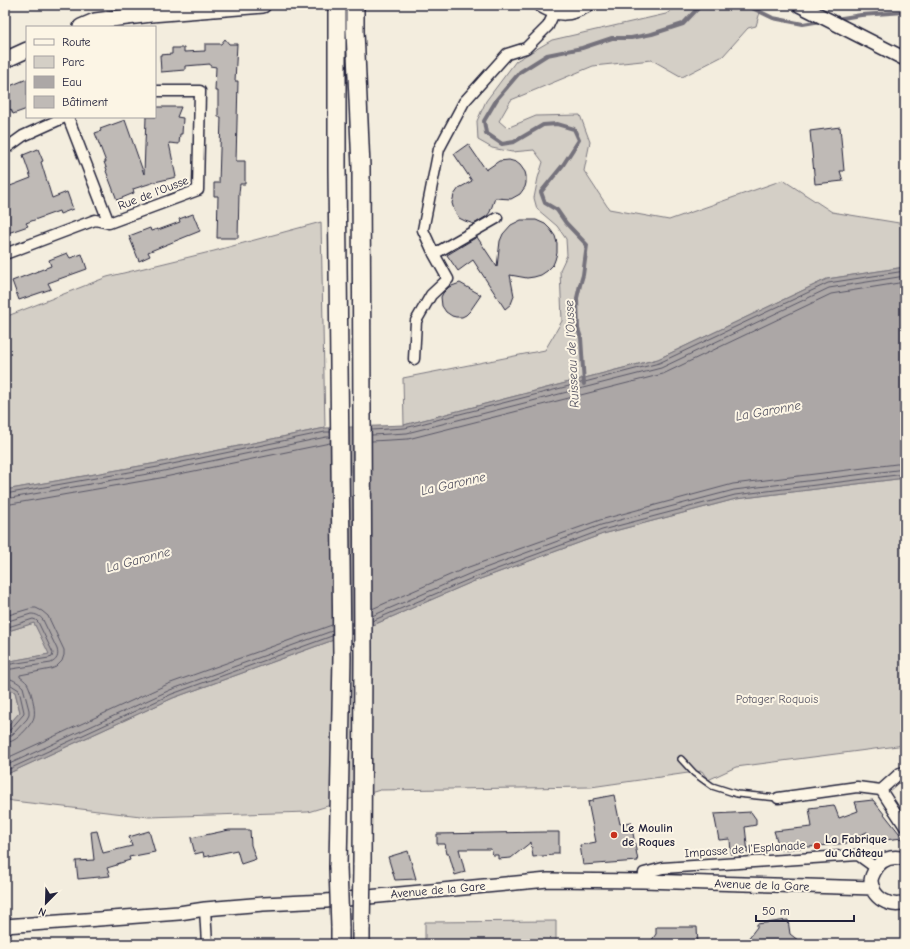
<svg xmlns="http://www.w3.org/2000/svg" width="910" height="949" font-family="'Comic Neue',sans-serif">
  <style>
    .green { fill: #d4cfc6; stroke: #7b7880 }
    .water { fill: #aca7a6; stroke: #75727b }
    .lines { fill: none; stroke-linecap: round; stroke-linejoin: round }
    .shore { stroke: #595766; stroke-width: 1 }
    .stream { stroke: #75727b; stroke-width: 4 }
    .building { fill: #bfbab6; stroke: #22223b }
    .service-casing { stroke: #22223b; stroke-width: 8 }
    .minor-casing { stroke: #22223b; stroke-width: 13 }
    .tertiary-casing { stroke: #22223b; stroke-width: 16 }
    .secondary-casing { stroke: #22223b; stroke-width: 18 }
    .trunk-casing { stroke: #22223b; stroke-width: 20 }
    .service { stroke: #fcf5e5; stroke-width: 5 }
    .minor { stroke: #fcf5e5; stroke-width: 10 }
    .tertiary { stroke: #fcf5e5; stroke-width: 13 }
    .secondary { stroke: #fcf5e5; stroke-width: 15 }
    .trunk { stroke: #fcf5e5; stroke-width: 17 }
    .trunk-bridge-casing { stroke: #22223b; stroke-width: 20; stroke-linecap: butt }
    .trunk-bridge { stroke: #fcf5e5; stroke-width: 17 }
    .poi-dot { fill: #c8321e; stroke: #fcf5e5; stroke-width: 1.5 }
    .labels { text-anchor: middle; stroke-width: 4; stroke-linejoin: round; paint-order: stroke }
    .street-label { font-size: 12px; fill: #22223b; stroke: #fcf5e5 }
    .park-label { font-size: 12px; fill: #575665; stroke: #fcf5e5 }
    .poi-label { font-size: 12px; font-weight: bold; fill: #22223b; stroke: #fcf5e5; text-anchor: start }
    .water-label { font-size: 13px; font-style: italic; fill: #525160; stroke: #fcf5e5 }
  </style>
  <rect width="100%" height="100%" fill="#f3edde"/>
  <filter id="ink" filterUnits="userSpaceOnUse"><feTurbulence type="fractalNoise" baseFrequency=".025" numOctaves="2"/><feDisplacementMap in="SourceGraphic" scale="8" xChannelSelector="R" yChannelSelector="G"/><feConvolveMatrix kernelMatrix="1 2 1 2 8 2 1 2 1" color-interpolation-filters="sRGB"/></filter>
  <g filter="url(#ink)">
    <path class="green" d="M680,5H762L756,26L748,28L723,56L682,77L652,60L593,66L511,100L499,121L507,128L536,116L580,115L590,142L584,171L609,209L669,220L783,180L832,212L899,223L905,222V267L827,279L658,359L404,425L403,378L545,350L562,321L560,270L567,255L566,239L557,226L537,209L534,198L538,178L543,162L534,150L512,152L492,148L478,140L477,121L486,101L516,61L552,40L666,14Z
      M321,222L325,428L157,463L5,490V317L107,277L214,251Z
      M905,478V745L736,767L708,780L702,771L591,787L380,790L308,812L149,817L13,801L5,799V775L173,698L364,629L472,582L603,534L736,499Z
      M34,623L50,654L5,662V632Z
      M5,686L15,692L20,712L5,729Z
      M556,921V944H425V922Z"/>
    <path class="water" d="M905,267V478L736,499L603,534L472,582L364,629L173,698L5,775V729L20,712L15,692L5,686V662L49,654L34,623L5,632V490L157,463L325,428L404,425L658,359L827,279Z"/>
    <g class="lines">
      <path class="shore" d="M372,430L405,428L659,363L828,283L905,271
        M372,435L407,433L661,368L829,288L905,276
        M372,441L408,439L663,374L831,294L905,282
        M5,494L158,467L325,432H330
        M5,499L159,472L326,437H330
        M5,505L160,478L330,443
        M372,609L466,568L600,520L733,484L905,463
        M5,616L32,608H36L42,611L48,616L64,650V655L62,661L56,667L51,669L20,675V677C23,679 25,681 27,683C31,689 36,710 34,717C33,723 20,737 14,740C11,742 8,742 5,742
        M372,616L469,574L601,525L734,490L905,469
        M372,621L470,579L602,530L735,495L905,474
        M5,622L31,614C36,614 40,616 43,620L57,649C59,656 57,660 51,663L5,670
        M5,628L33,619L36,620L38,622L53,653L52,657L49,658L5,665
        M5,678C11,678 18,682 23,687L29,710V715L27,719L13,734L10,736H5
        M5,683H8L19,690L24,712L23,715L10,730L5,731
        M5,759L168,684L332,625
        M5,766L170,690L332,631
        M5,771L172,694L332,636"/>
      <path class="stream" d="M746,5L773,18L803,24L821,21
        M836,19L861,15L905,12
        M584,384L581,338L578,329L577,298L580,285L583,275L587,245L566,223L557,210L545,203L541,192L563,165L579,140L574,129L557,124L543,125L514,142L502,144L486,133L484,121L497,99L520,72L547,55L582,48L612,38H631L652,34L683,24L701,5"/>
    </g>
    <path class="building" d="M225,39L229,44H237L235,81H238L236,161H245V184H240L239,193L238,238H217L218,196H214V183H219L221,117H218V91H215L216,67L210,66V64L185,66V70L161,72L160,55L172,54V48H184V52L205,51V44H221Z
      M27,79V109L13,114L11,109L8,111L5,103V88Z
      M155,107H181L177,117L183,118L182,134H180L179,144L169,143L176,177L155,182L133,189L134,193L117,200L106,171L107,170L104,162H106L95,133L101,131L100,129L125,120L144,174L146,117H155Z
      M840,127L844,171H840L843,181L815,184L810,131Z
      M468,144L486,170L499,161L509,160L516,162L520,165L525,172L526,176V183L525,187L520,194L511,199L495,198L490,212L487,216L474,224L465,221L459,218L454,210L452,203L454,195L459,188L472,181L454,154Z
      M38,149L43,161L41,162L52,198L67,192L73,209L60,214L59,211L26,223L28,226L5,234V188L31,178L23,155Z
      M193,214L200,231L148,252L150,256L139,261L129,236L150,228L151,231L157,229L158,230L180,222L179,219Z
      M521,220H536L545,224L550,229L555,236L557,243V253L555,260L553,265L547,271L541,275L534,277L527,278L510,275L514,296L511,304L505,309L473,260L458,271L447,255L477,237L497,267L500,241L503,234L511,225Z
      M67,253L70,258L82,254L87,269L48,283L51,289L19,300L12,281L51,266L49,260Z
      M460,283L481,295L470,311L466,315L462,317H456L452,316L446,312L442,306L441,297L443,293L449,287Z
      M614,795L620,824L631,822L638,861L583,865L580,845L596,842L588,802L593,801V799Z
      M873,800L903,838L874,841L867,832L848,840V843L780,850L774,831L812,827L809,808L834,805L839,818L858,811L855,802Z
      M751,812L756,819V825L745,827L748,853L731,854L730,839L719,840L714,814Z
      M229,830H250L251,845L256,859L241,864L237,850L204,857L203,852L195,854L191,838Z
      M97,831L103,853L132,846L129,837L149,831L155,852L129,857L130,860L117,864V865L107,868L110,876L78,879L76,861L94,860L91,832Z
      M543,832H559V853H553V855L533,857L531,842L511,858L498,859V855H493L491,849H459L465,872L455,875L449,854H447L445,844H437V834Z
      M408,851L416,879L395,880L388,857Z
      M788,920L790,934L803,944H744L757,927V924Z
      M656,927H697L698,944H649L656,934Z"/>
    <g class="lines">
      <g class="service-casing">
        <path id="service" d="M681,759L694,773L712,786L737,794L778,798"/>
      </g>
      <g class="minor-casing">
        <path id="minor" d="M68,117L109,223
          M5,149L23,136L65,117
          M5,254L95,220L109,223L198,190L200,91H155
          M434,254L497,218
          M414,359L416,321L431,295L448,279L434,254L423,230L439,149L464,102L507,54L526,48L548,26L555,11
          M881,790L905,827
          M881,790L900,773L905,772
          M778,798L857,787L881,790
          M643,881L644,873L663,868L858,855L876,868
          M205,909L207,944"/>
      </g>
      <g class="tertiary-casing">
        <path id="tertiary" d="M799,5L905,59
          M905,859C892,855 880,859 874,872C873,874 871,878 871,881C872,898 890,908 905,903
          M5,926L179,913L205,909L263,904L326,901L548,880L643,881L873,888"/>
      </g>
      <g class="secondary-casing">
        <path id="secondary" d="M542,5C559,15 570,14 586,5
          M81,27L95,21L151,14L263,5
          M5,60L27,50"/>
      </g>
      <g class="trunk-casing">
        <path id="trunk" d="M337,5V169L342,657L338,867
          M355,5V31L361,167L363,654L362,866
          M340,944V927
          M361,944V927"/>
      </g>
      <use href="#service" class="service"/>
      <use href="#minor" class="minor"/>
      <use href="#tertiary" class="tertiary"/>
      <use href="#secondary" class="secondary"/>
      <use href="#trunk" class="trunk"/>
      <g class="trunk-bridge-casing">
        <path id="trunk-bridge" d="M338,867L340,927
          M361,927L362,866"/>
      </g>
      <use href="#trunk-bridge" class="trunk-bridge"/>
    </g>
  </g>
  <g class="poi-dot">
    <circle cx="614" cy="835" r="4"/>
    <circle cx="817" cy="846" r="4"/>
  </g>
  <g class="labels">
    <g class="street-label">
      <text transform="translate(153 193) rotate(-21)" y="4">Rue de l'Ousse</text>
      <text transform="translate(745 849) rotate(-4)" y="4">Impasse de l'Esplanade</text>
      <text transform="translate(762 885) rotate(2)" y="4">Avenue de la Gare</text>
      <text transform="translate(438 890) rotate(-5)" y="4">Avenue de la Gare</text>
    </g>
    <g class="park-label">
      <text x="777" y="703">Potager Roquois</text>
    </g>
    <g class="poi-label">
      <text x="622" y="832">Le Moulin<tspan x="622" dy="14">de Roques</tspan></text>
      <text x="825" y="843">La Fabrique<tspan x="825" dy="14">du Château</tspan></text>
    </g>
    <g class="water-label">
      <text transform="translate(571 354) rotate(-93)" y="5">Ruisseau de l'Ousse</text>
      <text transform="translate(768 410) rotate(-10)" y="5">La Garonne</text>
      <text transform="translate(453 483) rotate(-13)" y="5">La Garonne</text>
      <text transform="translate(138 559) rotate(-15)" y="5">La Garonne</text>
    </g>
  </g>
  <rect width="910" height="949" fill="none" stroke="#fcf5e5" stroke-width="20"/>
  <rect x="10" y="10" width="890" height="929" fill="none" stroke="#22223b" stroke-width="1.5" filter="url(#ink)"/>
  <rect x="26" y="26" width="130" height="92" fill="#fcf5e5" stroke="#a5a1a1"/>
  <rect x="34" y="39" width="20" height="6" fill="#fcf5e5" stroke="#a5a1a1"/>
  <text x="62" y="46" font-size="12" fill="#22223b">Route</text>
  <rect x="34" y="56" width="20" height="12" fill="#d4cfc6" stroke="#a5a1a1"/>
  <text x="62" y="66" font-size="12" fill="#22223b">Parc</text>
  <rect x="34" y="76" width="20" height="12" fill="#aca7a6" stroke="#a5a1a1"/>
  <text x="62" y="86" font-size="12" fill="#22223b">Eau</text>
  <rect x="34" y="96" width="20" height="12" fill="#bfbab6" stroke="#a5a1a1"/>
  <text x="62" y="106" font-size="12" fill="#22223b">Bâtiment</text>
  <g transform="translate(46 903) rotate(203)" stroke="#fcf5e5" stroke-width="3" paint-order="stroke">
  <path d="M0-3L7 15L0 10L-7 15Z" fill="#22223b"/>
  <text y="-6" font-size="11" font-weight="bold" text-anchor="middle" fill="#22223b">N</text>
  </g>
  <path d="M756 915v6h98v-6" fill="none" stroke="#22223b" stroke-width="2"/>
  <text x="762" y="915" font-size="12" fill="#22223b" stroke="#fcf5e5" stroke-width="3" paint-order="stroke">50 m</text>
</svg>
